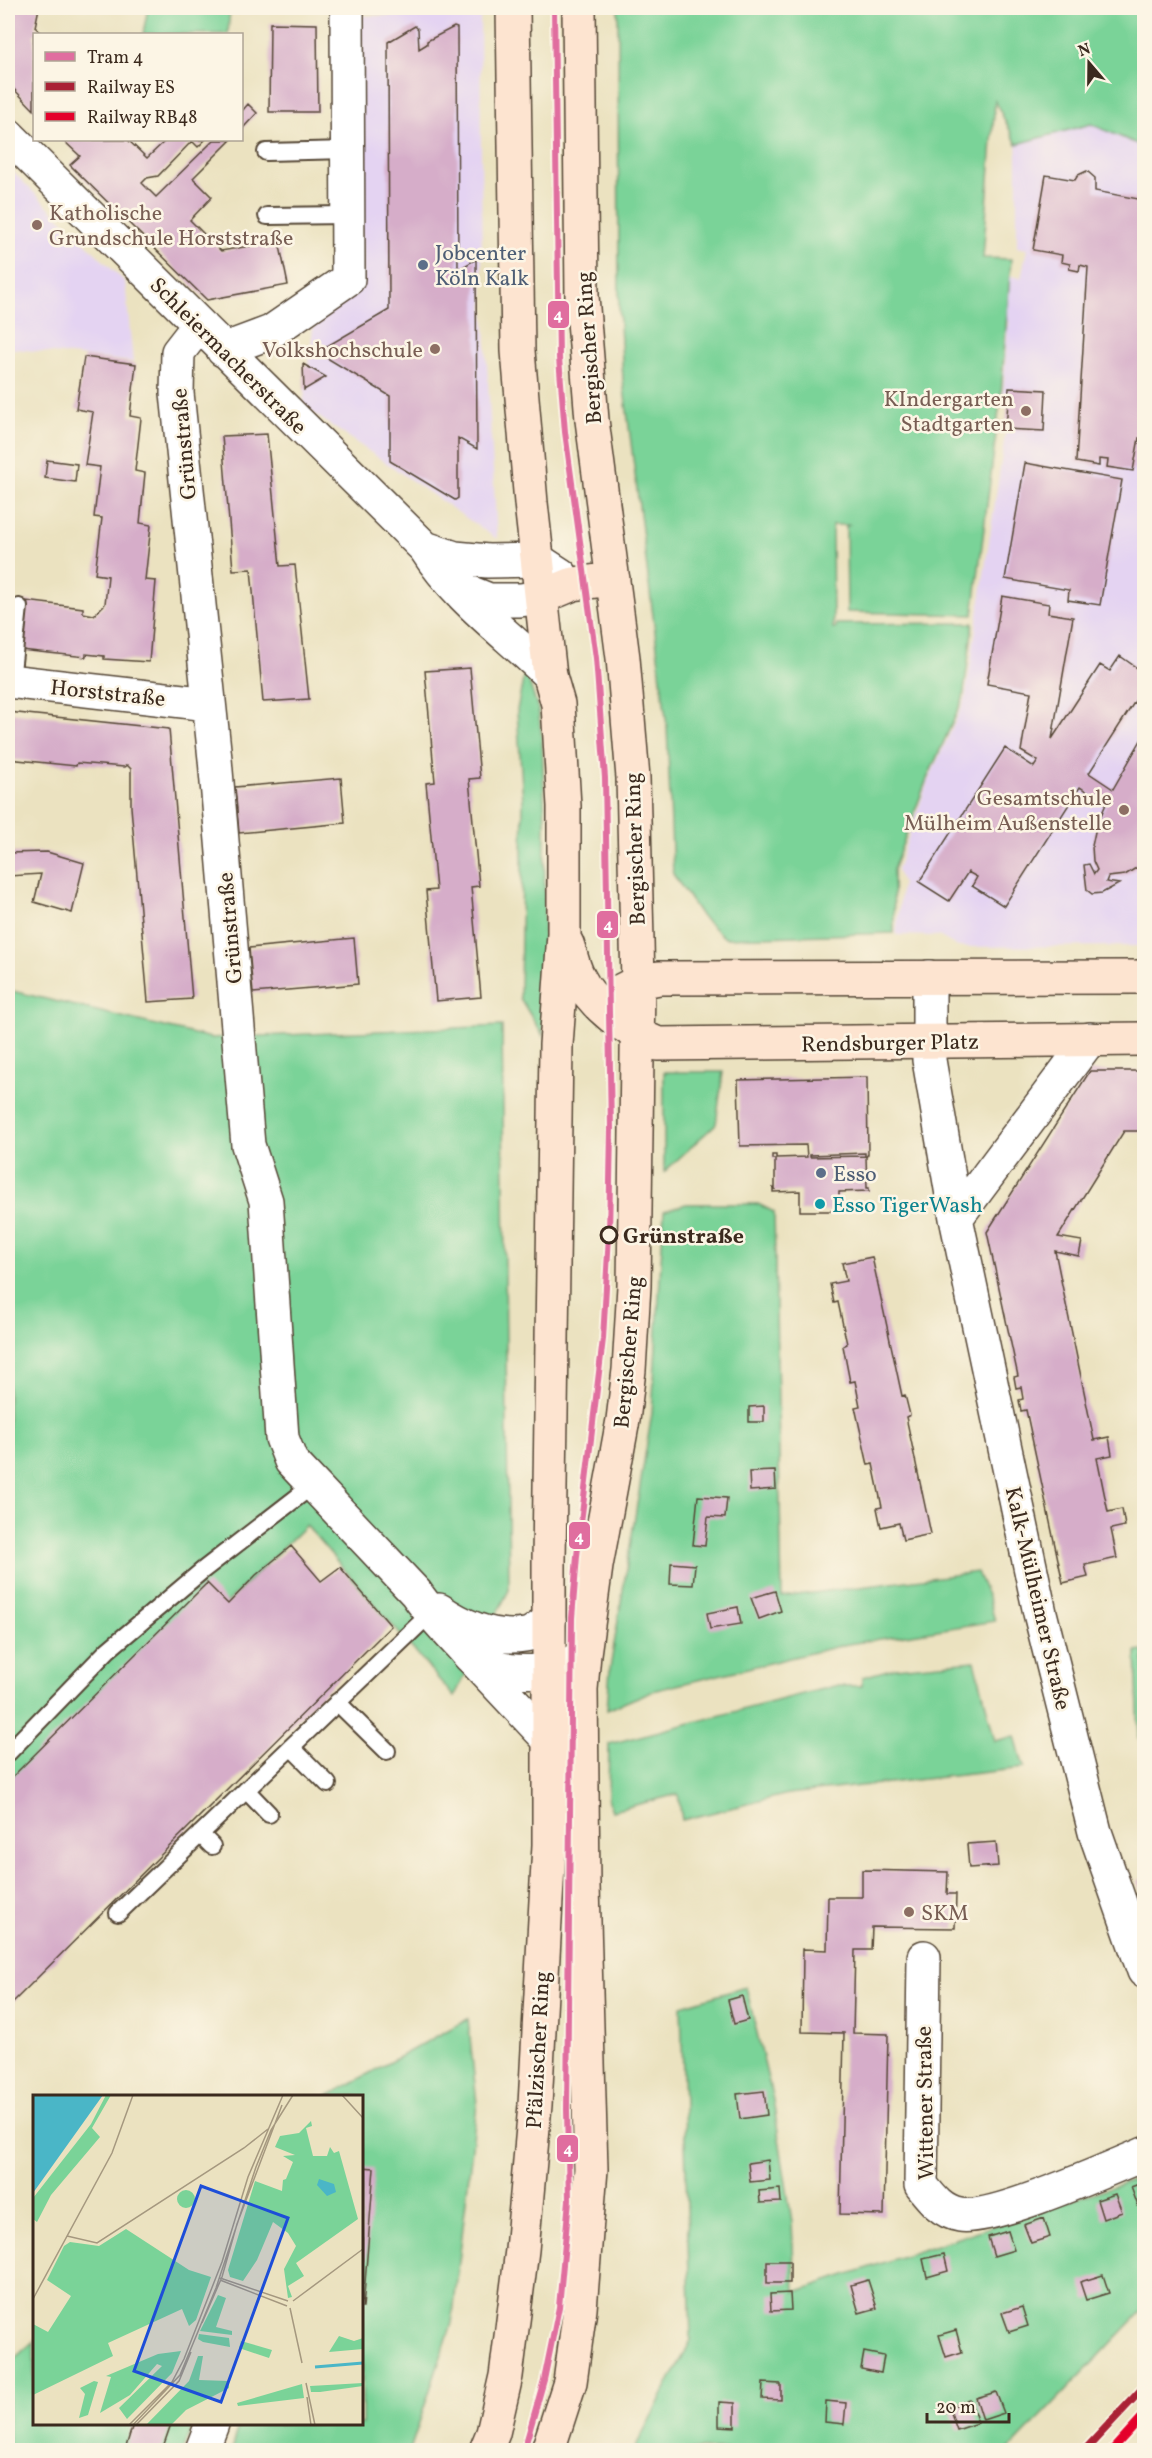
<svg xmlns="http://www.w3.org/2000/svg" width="1152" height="2458" font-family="Vollkorn,serif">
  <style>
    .built { fill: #e4d3f2 }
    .green { fill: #7ad398; stroke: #5a7e5b; stroke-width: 1.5 }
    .building { fill: #d6adc9; fill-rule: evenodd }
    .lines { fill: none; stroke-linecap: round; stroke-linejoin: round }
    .lane-casing { stroke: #554636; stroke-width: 20 }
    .street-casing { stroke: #554636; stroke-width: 36 }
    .secondary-casing { stroke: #554636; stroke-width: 36 }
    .lane { stroke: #fff; stroke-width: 16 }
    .street { stroke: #fff; stroke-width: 33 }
    .secondary { stroke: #fde4d0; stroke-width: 33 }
    .rail-1-casing { stroke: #fcf5e5; stroke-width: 12 }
    .rail-2-casing { stroke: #fcf5e5; stroke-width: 12 }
    .rail-1 { stroke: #aa2135; stroke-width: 8 }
    .rail-2 { stroke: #e4002b; stroke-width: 8 }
    .tram-1-casing { stroke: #fcf5e5; stroke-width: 10 }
    .tram-1 { stroke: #e06e9f; stroke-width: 6 }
    .education-dot { fill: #8d6e63; stroke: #fcf5e5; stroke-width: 2 }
    .service-dot { fill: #5c6f8a; stroke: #fcf5e5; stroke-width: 2 }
    .culture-dot { fill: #0f9aa8; stroke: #fcf5e5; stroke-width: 2 }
    .stop-dot { fill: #fcf5e5; stroke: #3b2a1e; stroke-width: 3 }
    .labels { text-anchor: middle; stroke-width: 5; stroke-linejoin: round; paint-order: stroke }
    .education-label { font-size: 22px; fill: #785e54; stroke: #fcf5e5; text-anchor: end }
    .service-label { font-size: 22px; fill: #4e5e75; stroke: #fcf5e5; text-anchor: start }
    .street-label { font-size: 22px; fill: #3b2a1e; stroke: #fcf5e5 }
    .culture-label { font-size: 22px; fill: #0d838f; stroke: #fcf5e5; text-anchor: start }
    .stop-label { font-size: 22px; font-weight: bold; fill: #3b2a1e; stroke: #fcf5e5; text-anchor: start }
    .inset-river { fill: none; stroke: #4ab6c7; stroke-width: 3 }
    .inset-road { fill: none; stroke: #a5987f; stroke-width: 1.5 }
    .view { fill: #1d4ed8; fill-opacity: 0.15; stroke: #1d4ed8; stroke-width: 3 }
    .inset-edge { fill: none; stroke: #3b2a1e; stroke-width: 3 }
    .line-badge { stroke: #fcf5e5; stroke-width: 2 }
    .badge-label { font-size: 16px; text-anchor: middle; font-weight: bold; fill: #fff }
  </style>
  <rect width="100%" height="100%" fill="#fcf5e5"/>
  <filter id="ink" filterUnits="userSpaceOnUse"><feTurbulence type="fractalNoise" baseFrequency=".0167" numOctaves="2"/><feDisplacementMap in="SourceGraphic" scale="12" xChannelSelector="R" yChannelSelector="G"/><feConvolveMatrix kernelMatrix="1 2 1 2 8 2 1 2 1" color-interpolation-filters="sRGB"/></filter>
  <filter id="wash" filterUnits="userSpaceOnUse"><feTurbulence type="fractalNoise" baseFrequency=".008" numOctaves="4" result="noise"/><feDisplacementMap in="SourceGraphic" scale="24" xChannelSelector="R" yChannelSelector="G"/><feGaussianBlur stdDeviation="1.35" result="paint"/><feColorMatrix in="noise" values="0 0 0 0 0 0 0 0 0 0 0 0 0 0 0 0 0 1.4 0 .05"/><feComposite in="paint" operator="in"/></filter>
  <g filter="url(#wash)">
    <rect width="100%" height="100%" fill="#ebe2c0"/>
    <path class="built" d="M480,15L482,277L497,539L303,406L315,313L362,283L357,16Z
      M1091,124L1144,147V946L958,947L939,936L896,935L902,883L897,870L928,781L965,700L1006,429L1008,395L1003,394L1008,321L995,318L1000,274L1021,278L1027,249L1017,247V144Z
      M8,167L125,282L133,362L8,348Z"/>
    <path class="green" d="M148,8H230L228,34H143Z
      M618,8H1144V147L1091,124L1017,144L995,101L983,258L1011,259L1001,395L973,615L847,612L846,527L849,525H832L833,628H836V624L973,623L963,699L927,779L893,870L894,933L725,938L702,917L673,874L667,726L623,380L619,305Z
      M525,670L538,709L542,738L545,823L543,1036L520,998L523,801L517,710Z
      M8,990L211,1038L502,1026L509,1590L454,1697L306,1525L8,1818Z
      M664,1072H723L716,1124L664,1172Z
      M686,1204H758L774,1212L782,1597L977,1572L989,1600L995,1621L848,1644L652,1691L607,1710L610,1669L652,1413L664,1211Z
      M1144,1651V1740H1139L1136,1652Z
      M975,1661L995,1741L1015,1736L1024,1768L788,1794L682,1820L678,1794L612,1811L608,1799L609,1744L834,1686H862V1677L895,1668Z
      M746,1987L773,2100L792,2222L795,2292L1144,2176V2309L1009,2450H634L691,2340L681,2006Z
      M468,2019L477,2104L452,2323L410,2450H231L239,2424H362V2096H328Z
      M34,2341V2424H193L184,2450H8V2364Z"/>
    <g id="blocks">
      <path class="building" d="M8,8H39L35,27L42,34H34V110L8,83Z
        M270,23L317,24L318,112H269Z
        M415,26L418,29L419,49L427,44V41L454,27L457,28L458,270L476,259L477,449L458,438V498L455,500L390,461V396L317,352L389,310L388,42Z
        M248,104L257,113L242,129V111Z
        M63,140H128L147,158L166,140H205L198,147L192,141L158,176L147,178L142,183L156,197L214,140H231L193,178L212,197L190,220L221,251L279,241L288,285L207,300L70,165L80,156Z
        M1087,171L1095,178V191L1144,200V439L1139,438L1133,471L1107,467L1108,460L1099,459V466L1076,462L1088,267L1080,265L1079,271L1069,269L1070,264L1061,262L1062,255L1033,250L1046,175L1075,180L1078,175Z
        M84,357L136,364L130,416L141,418L135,471L145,473L140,523L151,525L145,580L156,581L149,662L104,659V656L86,654V657L21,650L26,601L83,608V613L94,615L105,604L108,576L95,574L102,518L94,517L100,467L85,465L93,412L76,409Z
        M303,364L326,377L304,390Z
        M1009,388L1046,390L1044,431L1006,429Z
        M267,434L280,566L295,565L309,699L263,702L251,569L233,570L222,436Z
        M47,460L77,464L75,482L45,478Z
        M1025,463L1122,480L1100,605L1068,600L1069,590L1005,579Z
        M1002,596L1049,604L1048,613L1073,617L1052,739L1100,665L1110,671L1120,656L1144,673V687L1089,773L1113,789L1144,735V863L1125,875L1108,877L1106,882L1119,884L1102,893L1092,894L1087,890L1084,865L1089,864L1094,874L1097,870L1093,861L1092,846L1096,827L1106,804L1080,787L1004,906L972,886L977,877L968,872L949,901L919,882L1005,748L1034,767L1038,761L1021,751L1031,692L987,684Z
        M470,668L480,778L469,779L479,886L471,887L481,997L436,1001L426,891L436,890L426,783L435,782L425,671Z
        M8,712L169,729L192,999L148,1002L131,807V769L127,765L124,767L77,763L76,766L8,759Z
        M341,778L345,823L239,833L235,787Z
        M47,852L84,863L72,913L34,902L41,874L8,876V853Z
        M354,938L358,984L253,993L249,948Z
        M1090,1071H1144V1131H1124L1058,1237L1082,1241L1079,1256L1055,1251L1094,1440L1109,1437L1112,1455L1097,1458L1108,1512L1122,1509L1125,1526L1111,1529L1117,1558L1085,1565L1088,1577L1063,1583L1026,1410L1021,1411L1019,1400L1023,1399L1021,1387L1016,1388L1014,1377L1018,1376L987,1232Z
        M867,1077L868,1154L866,1157L867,1188H869V1191L839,1192V1208H842V1211H800V1191L773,1192V1188L775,1189V1159H772V1155H776V1158L807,1157L806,1145L740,1146L738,1080ZM865,1153V1156L810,1157V1155Z
        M872,1257L902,1396L905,1395L910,1415L906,1417L931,1534L903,1540L899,1523L881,1527L877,1508L882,1507L873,1464L868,1465L855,1407L860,1406L855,1381L850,1382L843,1346L847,1344L838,1302L834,1303L830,1284L846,1281L842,1263Z
        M764,1406V1422H749V1407Z
        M775,1471L776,1489L750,1491L749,1472Z
        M698,1496L727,1498L725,1518L708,1517L705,1546L693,1545Z
        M291,1546L321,1581L340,1567L391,1626L8,2007V1781L207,1583L228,1604L256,1575Z
        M671,1563L695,1565L693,1585L670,1584Z
        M775,1591L781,1611L759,1619L751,1598Z
        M738,1607L741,1624L710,1629L707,1613Z
        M996,1842L998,1866L969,1868L967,1844Z
        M862,1870L948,1872L947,1894H956L955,1928L872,1927L871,1950H855L853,2033L888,2034L884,2215L840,2214L844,2033L802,2032L803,1949L827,1950L828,1897H862Z
        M1144,1878V1901L1137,1881Z
        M742,1996L748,2020L734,2024L728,2000Z
        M764,2091L767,2115L740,2119L737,2094Z
        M768,2160L770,2180L750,2182L748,2163Z
        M362,2167L374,2168L363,2308H362Z
        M1144,2182V2204L1138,2206L1131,2187Z
        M780,2189L781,2202L760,2203L759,2191Z
        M1115,2194L1122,2212L1103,2219L1097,2200Z
        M1044,2218L1050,2237L1031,2243L1024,2225Z
        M1008,2231L1014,2250L994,2256L988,2237Z
        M944,2254L948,2271L927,2277L923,2259Z
        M767,2261H790V2283H767Z
        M1103,2275L1109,2293L1086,2300L1080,2282Z
        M868,2280L877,2308L859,2313L851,2285Z
        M790,2293L791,2310L771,2311L770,2294Z
        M1022,2307L1028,2326L1009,2332L1002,2313Z
        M956,2330L962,2352L946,2357L939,2335Z
        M864,2352L884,2356L881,2373L861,2369Z
        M763,2383L781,2384V2400L762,2399Z
        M996,2392L1004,2413L983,2420L976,2398Z
        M970,2400L978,2423L957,2430L949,2407Z
        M826,2401L846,2403L844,2424L825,2422Z
        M719,2402L735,2403V2427L719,2426Z
        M133,2424H171L162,2450H125Z"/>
    </g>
  </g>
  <g filter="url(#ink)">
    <use href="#blocks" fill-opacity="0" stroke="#554636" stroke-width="1.5"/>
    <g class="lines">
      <g class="lane-casing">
        <path id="lane" d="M266,152L348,150
          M267,216L348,215
          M11,681L19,607
          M337,1702L387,1751
          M291,1747L328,1784
          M8,1753L108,1650L203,1570L313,1485
          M246,1790L269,1814
          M200,1834L212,1846
          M118,1913L436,1608"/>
      </g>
      <g class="street-casing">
        <path id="street" d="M8,135L425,548C457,599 508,634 550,676
          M199,325L178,352L177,393L215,759L248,1145L266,1201L282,1438L291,1461L416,1593C429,1612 445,1629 461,1646C465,1650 469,1656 473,1659C498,1674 553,1677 576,1660
          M223,350L271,332L348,279L347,8
          M425,548L455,558L488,561L538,560L561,575
          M459,588L489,600H520L542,597
          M8,681L209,704
          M929,977V1060L956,1218L1040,1613L1095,1832L1144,1971
          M956,1218L1090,1039
          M439,1610C464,1627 493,1640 525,1635C533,1634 542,1625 549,1621
          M473,1659L550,1741
          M924,1957L921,2185C932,2199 942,2212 960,2215C993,2221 1108,2169 1144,2154
          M202,2450L212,2424"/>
      </g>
      <g class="secondary-casing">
        <path id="secondary" d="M542,597L573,584L613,579
          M567,944C571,955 573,966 578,976C593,1007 627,1031 658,1044L1144,1039
          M620,991L638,982L659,978L1144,977
          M486,2450L493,2433L506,2376L522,2250L535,2105L549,1845V1561L556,1045L564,934V806L558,704L550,676L531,503L518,351L513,8
          M548,2450L570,2382L580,2309L591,2169L583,1886L581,1689L584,1654L596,1566L623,1420L629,1370L634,1286L637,1056L638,982L633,778L623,658L592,420L582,296L579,8"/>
      </g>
      <use href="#lane" class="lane"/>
      <use href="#street" class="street"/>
      <use href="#secondary" class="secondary"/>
      <g class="rail-1-casing">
        <path id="rail-1" d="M1085,2450L1144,2387"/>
      </g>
      <g class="rail-2-casing">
        <path id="rail-2" d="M1112,2450L1144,2415"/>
      </g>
      <use href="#rail-1" class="rail-1"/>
      <use href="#rail-2" class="rail-2"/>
      <g class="tram-1-casing">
        <path id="tram-1" d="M524,2450L544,2380L559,2307L569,2200L567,2110L572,1618L577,1556L603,1339L609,1235L611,1129L605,778L596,658L565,432L559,358L554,8"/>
      </g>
      <use href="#tram-1" class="tram-1"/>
    </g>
  </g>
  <g class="education-dot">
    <circle cx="37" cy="225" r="6"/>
    <circle cx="435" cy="349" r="6"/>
    <circle cx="1026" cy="411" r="6"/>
    <circle cx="1124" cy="810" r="6"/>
    <circle cx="909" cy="1912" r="6"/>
  </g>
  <g class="service-dot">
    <circle cx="423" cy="265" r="6"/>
    <circle cx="821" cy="1173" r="6"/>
  </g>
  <circle class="culture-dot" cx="820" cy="1204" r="6"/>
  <circle class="stop-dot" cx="609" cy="1235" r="8"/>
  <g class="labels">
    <g class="education-label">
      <text x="49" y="220" text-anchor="start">Katholische<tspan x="49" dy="25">Grundschule Horststraße</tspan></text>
      <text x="423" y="357">Volkshochschule</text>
      <text x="1014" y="406">KIndergarten<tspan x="1014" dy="25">Stadtgarten</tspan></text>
      <text x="1112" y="805">Gesamtschule<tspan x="1112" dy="25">Mülheim Außenstelle</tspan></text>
      <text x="921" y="1920" text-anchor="start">SKM</text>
    </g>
    <g class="service-label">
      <text x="435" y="260">Jobcenter<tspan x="435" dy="25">Köln Kalk</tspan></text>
      <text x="833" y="1181">Esso</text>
    </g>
    <g class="street-label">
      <text transform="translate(588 348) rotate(-94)" y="8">Bergischer Ring</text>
      <text transform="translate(229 355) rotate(45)" y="8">Schleiermacherstraße</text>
      <text transform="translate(183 444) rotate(-95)" y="8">Grünstraße</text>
      <text transform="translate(108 692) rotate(6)" y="8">Horststraße</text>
      <text transform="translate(634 849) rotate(-92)" y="8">Bergischer Ring</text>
      <text transform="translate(229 928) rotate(-95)" y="8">Grünstraße</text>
      <text transform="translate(890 1042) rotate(-1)" y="8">Rendsburger Platz</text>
      <text transform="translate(627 1352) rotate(-85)" y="8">Bergischer Ring</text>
      <text transform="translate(1039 1598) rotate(77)" y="8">Kalk-Mülheimer Straße</text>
      <text transform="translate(537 2050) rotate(-87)" y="8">Pfälzischer Ring</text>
      <text transform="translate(924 2103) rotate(-91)" y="8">Wittener Straße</text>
    </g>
    <g class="culture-label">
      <text x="832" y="1212">Esso TigerWash</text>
    </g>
    <g class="stop-label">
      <text x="623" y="1243">Grünstraße</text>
    </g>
  </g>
  <g transform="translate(33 2095)">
    <rect width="330" height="330" fill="#ebe2c0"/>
    <path d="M73,0H78L59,33L67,42L18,100L4,127L0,124V103L58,29ZM278,26L279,31L273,33L280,61H294L297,52L301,58L306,56L325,124L263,168L271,181L255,191L259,202L255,203L251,174L263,151L255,138L240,127L224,165L210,186L197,182L195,175L222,86L249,96L250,85L253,84L260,67L250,61L262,60L242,52L247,41L266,38ZM144 104a9 9 0 1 1 18 0a9 9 0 1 1-18 0ZM93,134L156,175L178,182L163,225L156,231L149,214L75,248L80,261L0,300V229L15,237L38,201L14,185L31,151L37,147L66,151ZM185,200L193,203L183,232L199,236V240L167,236ZM166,239L196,243L197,252L170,247L165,244ZM306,241L321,246L330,243V254L296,257ZM208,246L239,255L236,263L206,253ZM148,256L139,278L94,324L86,313L129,271L124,269L97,300L67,318L78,282L73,281L125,259ZM165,261H170L166,285L196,286V293L153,315L138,330H113L156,286ZM61,286L65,287L55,320L46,323L52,299L47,293ZM330,288V291L287,297H278L277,291ZM269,289L271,303L205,311L204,308Z" fill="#7ad398"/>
    <path d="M0,0H70L0,98ZM286,84L301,89L303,97L294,101L284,90Z" fill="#4ab6c7"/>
    <path class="inset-river" d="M282,272L330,268"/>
    <path class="inset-road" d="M309,0L330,23M34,141L64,148L211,53L235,34M187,183L255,206M187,185L254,211M0,204L79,58L100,0M260,206L330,154M257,213L269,268M169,228L189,182L204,129L249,10M273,288L282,330M274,302L278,330M96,330L139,287L151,264L189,167L215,82L250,0M100,330L147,280L183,193L223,72L238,35L260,0M103,330L146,286L158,257"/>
    <path class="view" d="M168,91L255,123L188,307L101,276Z"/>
    <rect width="330" height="330" class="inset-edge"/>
  </g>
  <g class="line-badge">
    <rect x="547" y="300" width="23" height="29" rx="6" fill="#e06e9f"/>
    <rect x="596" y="910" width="23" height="29" rx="6" fill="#e06e9f"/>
    <rect x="568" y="1521" width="23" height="29" rx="6" fill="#e06e9f"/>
    <rect x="556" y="2134" width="23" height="29" rx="6" fill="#e06e9f"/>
  </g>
  <g class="badge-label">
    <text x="558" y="320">4</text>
    <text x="608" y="930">4</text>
    <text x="579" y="1542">4</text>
    <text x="568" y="2154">4</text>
  </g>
  <rect width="1152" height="2458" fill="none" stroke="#fcf5e5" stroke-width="30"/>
  <rect x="33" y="33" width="210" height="108" fill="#fcf5e5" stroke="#afa495" stroke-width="1.5"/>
  <rect x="45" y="52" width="30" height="9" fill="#e06e9f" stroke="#afa495" stroke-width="1.5"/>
  <text x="87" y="63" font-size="18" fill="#3b2a1e">Tram 4</text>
  <rect x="45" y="82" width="30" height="9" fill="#aa2135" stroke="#afa495" stroke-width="1.5"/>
  <text x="87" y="93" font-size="18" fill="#3b2a1e">Railway ES</text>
  <rect x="45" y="112" width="30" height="9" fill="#e4002b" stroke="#afa495" stroke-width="1.5"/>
  <text x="87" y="123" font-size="18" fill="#3b2a1e">Railway RB48</text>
  <g transform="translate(1089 63) rotate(340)" stroke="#fcf5e5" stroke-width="4.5" paint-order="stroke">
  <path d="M0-4.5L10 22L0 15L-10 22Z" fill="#3b2a1e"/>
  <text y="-9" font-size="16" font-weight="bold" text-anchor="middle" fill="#3b2a1e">N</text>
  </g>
  <path d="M927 2413v9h82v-9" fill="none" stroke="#3b2a1e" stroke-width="3"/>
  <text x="936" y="2413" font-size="18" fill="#3b2a1e" stroke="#fcf5e5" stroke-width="4.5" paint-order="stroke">20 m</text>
</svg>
